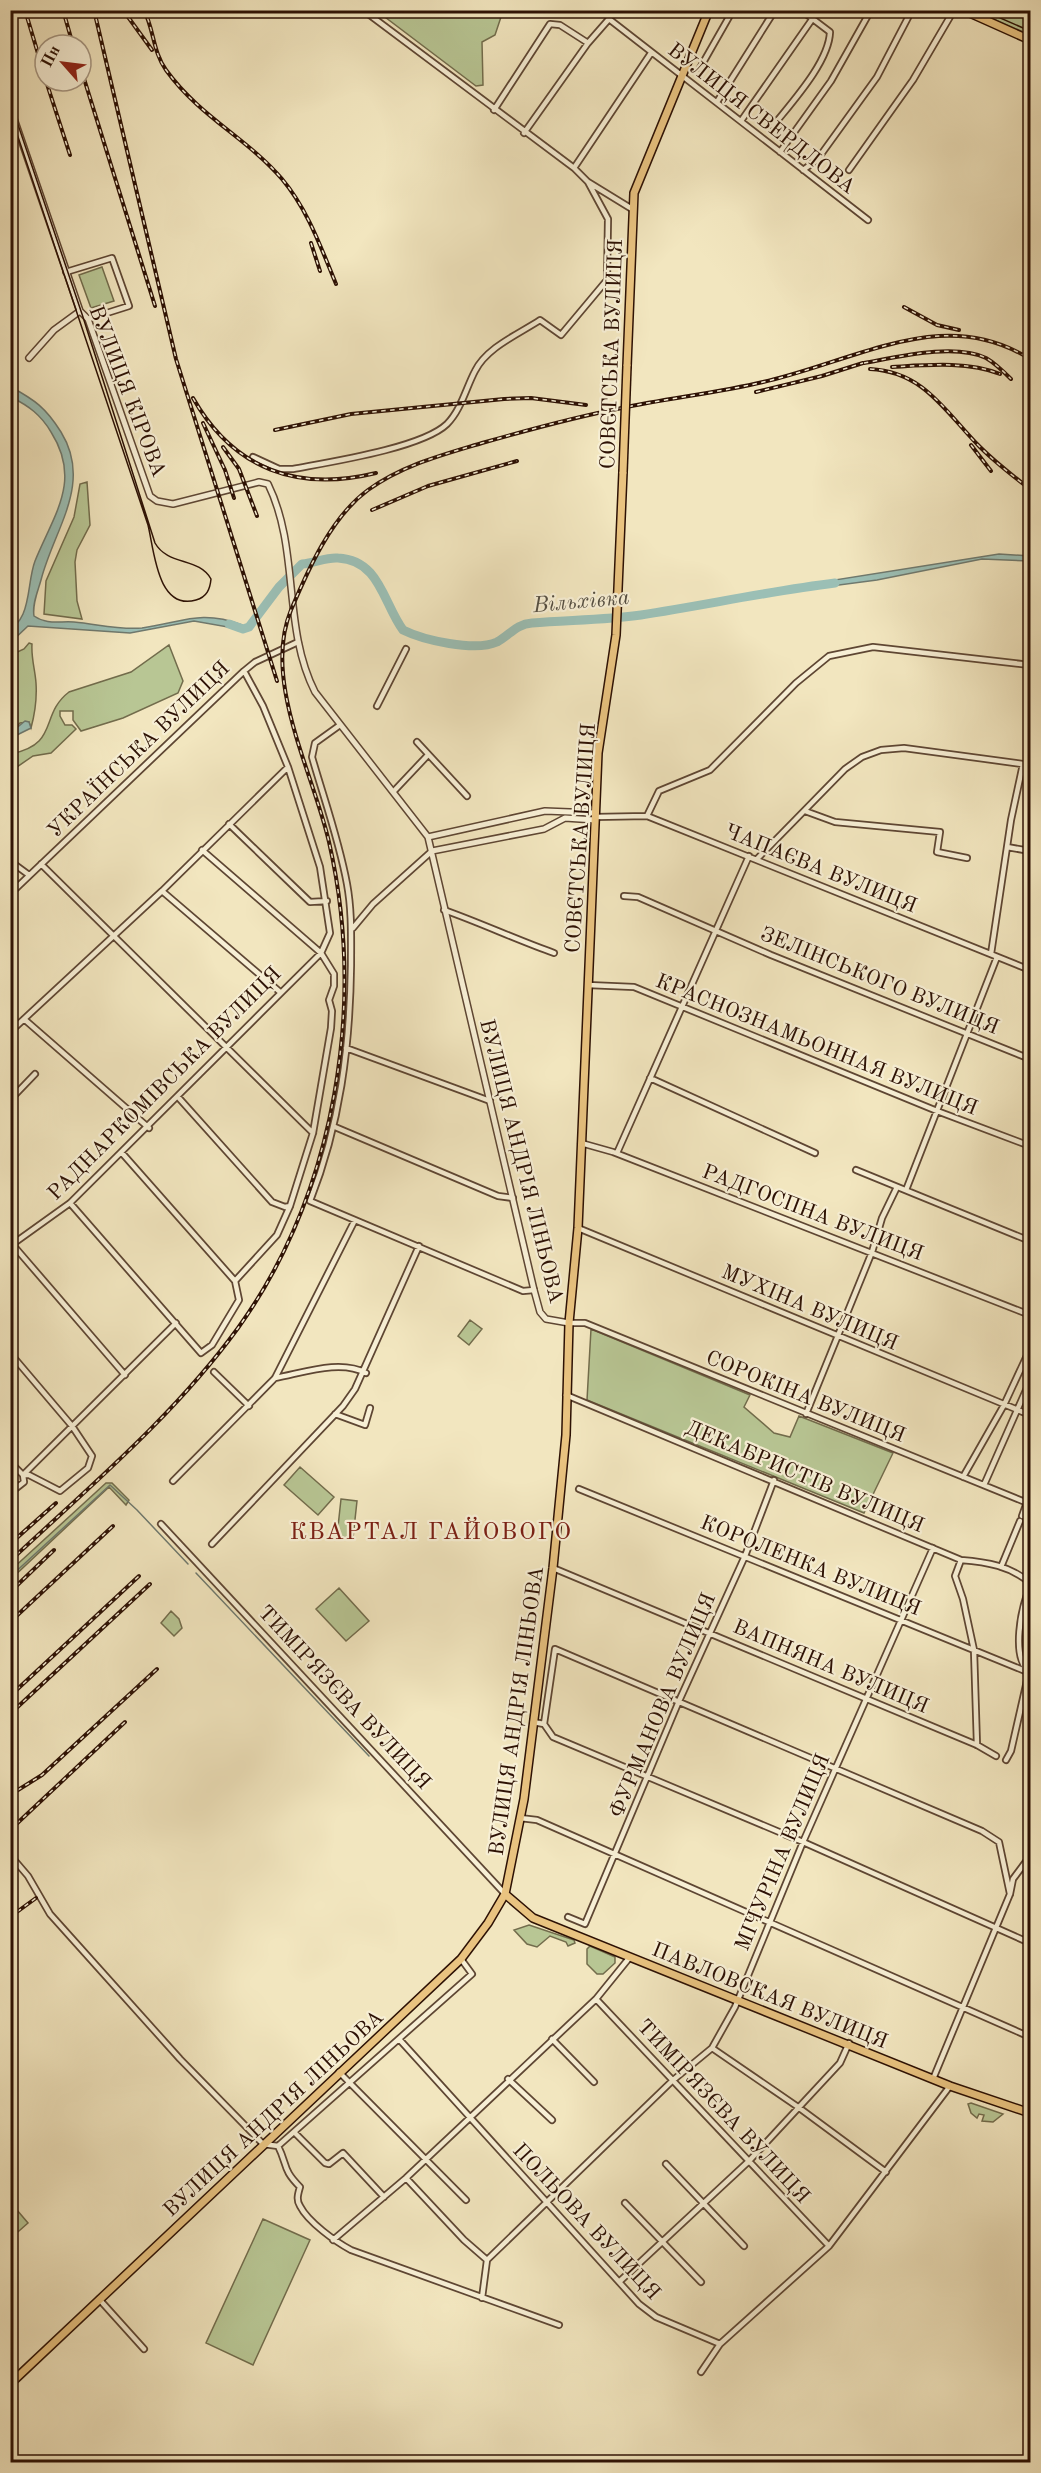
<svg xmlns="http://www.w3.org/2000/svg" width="1041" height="2473" font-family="'Old Standard TT',serif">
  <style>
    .green { fill: #b8c694; stroke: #726c4c; stroke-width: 1.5 }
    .water { fill: #9bbfb5; stroke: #6f796e; stroke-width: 1.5 }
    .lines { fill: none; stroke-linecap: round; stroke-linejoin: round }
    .stream { stroke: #6f796e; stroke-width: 1.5 }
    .river { stroke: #9bbfb5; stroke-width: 9 }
    .minor-casing { stroke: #5e4633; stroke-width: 8 }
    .tertiary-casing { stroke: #5e4633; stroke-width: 8 }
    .primary-casing { stroke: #2d1104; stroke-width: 10 }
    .minor { stroke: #f7efd5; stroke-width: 4.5 }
    .tertiary { stroke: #f7efd5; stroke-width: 5 }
    .primary { stroke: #e9c380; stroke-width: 7 }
    .tram { stroke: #2d1104; stroke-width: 1.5 }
    .rail-casing { stroke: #2d1104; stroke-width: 4 }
    .rail { stroke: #f7efd5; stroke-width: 1.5; stroke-dasharray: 4.5; stroke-linecap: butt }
    .primary-bridge-casing { stroke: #2d1104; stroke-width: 10; stroke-linecap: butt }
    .primary-bridge { stroke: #e9c380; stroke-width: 7 }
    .labels { text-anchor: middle; stroke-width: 4.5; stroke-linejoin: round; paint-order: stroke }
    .street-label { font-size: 21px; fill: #2d1104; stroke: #f7efd5 }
    .water-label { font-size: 22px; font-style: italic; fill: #544e42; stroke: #f7efd5 }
    .quarter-label { font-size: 24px; letter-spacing: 1.5px; fill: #7a1f14; stroke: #f7efd5 }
  </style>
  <rect width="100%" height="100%" fill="#f2e6bf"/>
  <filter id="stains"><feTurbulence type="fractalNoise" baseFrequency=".00333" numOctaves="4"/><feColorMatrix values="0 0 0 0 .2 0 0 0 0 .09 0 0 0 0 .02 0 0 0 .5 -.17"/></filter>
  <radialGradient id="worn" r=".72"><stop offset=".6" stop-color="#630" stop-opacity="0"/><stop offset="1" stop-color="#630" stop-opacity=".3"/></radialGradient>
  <path class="green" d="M377,11H494L501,17L495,35L482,42L483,85L476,86Z
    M975,11H1008L1030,20V35Z
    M102,267L114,301L91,308L79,275Z
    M87,482L90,525L77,550L75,562L77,601L82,619L44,614L46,581L74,517L80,484Z
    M29,643L32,644C31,658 35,669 36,683C37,698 35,713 31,728L29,722L20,723L14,730H11V655L24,649Z
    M169,645L183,681L178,693L123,718L81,731L73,720V711H60V716L65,725H72L76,729L51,753L33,756L11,771V754C60,744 39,715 69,692L131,672Z
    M470,1320L482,1329L469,1345L458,1336Z
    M591,1329L750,1395L744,1407L774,1433L790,1437L799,1416L893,1453L864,1513L587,1400Z
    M300,1467L334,1497L318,1515L284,1485Z
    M106,1483H112L129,1500L126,1505L109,1487L11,1579V1570Z
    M341,1499L357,1501L353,1538L337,1536Z
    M339,1588L369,1621L346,1641L316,1609Z
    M171,1611L179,1619L182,1628L174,1636L161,1623Z
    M529,1925L574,1940L575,1943L568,1946L566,1942L550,1936L537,1947L527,1944L514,1930Z
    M590,1946L615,1957V1963L603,1974H597L587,1964V1949Z
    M971,2103L1003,2114L993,2122L982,2121L984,2115L979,2114L977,2118L971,2113L968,2104Z
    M11,2203L28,2223L11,2238L10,2237Z
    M263,2219L310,2240L253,2365L206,2343Z"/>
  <path class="water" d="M11,387C35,400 46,408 61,432C93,484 54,529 41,580C38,591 32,604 34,616C47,625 59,621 74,622C97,624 118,630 142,628C181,623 200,609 242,625L239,629L194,621L130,633L28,626L11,642C10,624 17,628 23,614C30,598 29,577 35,561C54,514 82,481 51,432C41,415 29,406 11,397Z
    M999,554L1030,556V561L982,559L877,580L824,587L822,582Z
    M25,721L29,722L31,728L11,738V730H14Z"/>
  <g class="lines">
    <path class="stream" d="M196,1573L369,1756
      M10,1577L110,1485L137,1510L188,1564"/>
    <path class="river" d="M229,624L243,629L249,627L279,587L302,564C315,563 326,557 338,558C380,560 383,603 403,630C423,640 475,652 497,642C510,635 516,624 532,623C569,620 605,620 641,615C706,605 770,591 835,583"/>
    <g class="minor-casing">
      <path id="minor" d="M363,10L574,168L588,182L632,209
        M700,68L733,10
        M717,102L775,10
        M494,110L550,24L560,25L588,43
        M741,121L813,18
        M773,126C792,102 829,62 830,32L801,10
        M524,133L588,43L609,19L868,220
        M780,152L831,81L871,10
        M574,168L651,53
        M803,170L817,160L877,77L912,10
        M849,170L913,80L954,10
        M66,272L112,258L129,306L88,319
        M253,457L279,469H293C330,462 422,448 447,424C461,410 466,388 475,371C487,347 519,334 540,320L561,335L607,280L608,219L588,182
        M377,706L406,649
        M340,725L315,743L312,757C324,799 339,840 347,884C352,911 351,937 351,965C350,1047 340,1125 310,1201L523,1291L534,1290
        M417,742L467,796
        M394,791L427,756
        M805,811L835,822L940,832L937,852L967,858
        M647,816L659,791L710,770L796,683L829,656L873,647L1030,665
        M595,817L647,816L1030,970
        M229,824L310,902L327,901
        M1007,847L1030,851
        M757,859L845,769L862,757L881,750L904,748L1030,765
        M10,861L29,875
        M41,864L313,1133
        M162,891L280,992
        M10,894L244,671L255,662L298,642
        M624,896L638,897L771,955L1030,1059
        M444,910C481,923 517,940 554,953
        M353,928L373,904L432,851
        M991,954L1011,820L1023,764
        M588,985L634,987L937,1111L1030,1146
        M24,1019L149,1128
        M10,1032L162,891L288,767
        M346,1048L490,1101
        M650,1078L815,1153
        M178,1097L272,1202L285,1207L290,1206
        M10,1100L35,1074
        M335,1127L498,1196L513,1198
        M581,1143L613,1152L1030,1315
        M122,1153L235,1281
        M617,1153L749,856
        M856,1170L1030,1241
        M906,1190L997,957
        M70,1203L201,1353L212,1345L239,1300L235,1281L277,1235L290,1206L313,1133L331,1028L332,1011L329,1000L334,986V974L321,953L202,850
        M578,1228L1030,1415
        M13,1245L125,1375
        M10,1246L70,1203L321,953L330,933L320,867L288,767L263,706L244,671
        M569,1323H585L1030,1504
        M10,1353L72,1426L92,1456L88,1468L60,1491L29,1475H23L10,1462
        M214,1372L249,1406
        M275,1378C303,1373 340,1359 366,1373
        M566,1395L961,1560C987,1562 1011,1566 1030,1583
        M335,1414L365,1425L370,1408
        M806,1414L872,1252L882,1218L897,1187
        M963,1477L1004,1405L1030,1349
        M173,1481L275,1378L355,1220
        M984,1485L1030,1381
        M579,1489L1030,1673
        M10,1493L24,1482L23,1475L176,1323
        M1022,1516L1027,1502
        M161,1524L505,1894
        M212,1544L343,1406L355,1389L419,1246
        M961,1560L955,1576L963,1599L974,1650L977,1745
        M1001,1567L1020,1521
        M553,1568L977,1745L996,1756
        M533,1722L544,1724L553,1737L803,1842L1030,1943
        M544,1724L555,1649L982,1831L999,1842L1010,1894
        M1006,1760L1011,1751L1029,1672C1011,1656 1021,1608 1030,1587
        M520,1818L537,1820L1030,2037
        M10,1855L28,1876L50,1914L180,2059L263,2144L278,2146L472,1974L461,1959
        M568,1917L585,1924L679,1701L745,1556L774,1480
        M596,1999L829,2246
        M399,2039L639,2304L656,2317L720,2344
        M552,2039L594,2082
        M712,2048L798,2107L886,2172
        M339,2072L466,2200
        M508,2079L552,2120
        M933,2079L1010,1894L1013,1879L1030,1856
        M294,2132L325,2163L329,2164L343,2153L384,2197
        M278,2146C288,2166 282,2169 300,2187C298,2194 296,2200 300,2206C308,2222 336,2242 351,2250L559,2325
        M666,2164L744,2246
        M406,2178L464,2240L487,2260
        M625,2203L701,2282
        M333,2240L406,2178L596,1999L630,1957
        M619,2282L749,2161L840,2063L849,2043
        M482,2298L487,2260L672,2081L712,2048L735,2007L803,1842L933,1548
        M99,2299L144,2349
        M701,2372L720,2344L829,2246L950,2086"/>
    </g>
    <g class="tertiary-casing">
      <path id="tertiary" d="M10,107L80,311L88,319L150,496L157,501L173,504L259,482L268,484C300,549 282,627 315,692L428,837L534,1290L540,1312L546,1319L569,1323
        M29,358L54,330L80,311
        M428,837L545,811L595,813
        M432,851L544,829L565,818L595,820"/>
    </g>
    <g class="primary-casing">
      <path id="primary" d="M963,10L1030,40
        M1022,10L1030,14
        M627,366L634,193L709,10
        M505,1894L533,1918L950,2086L1030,2113
        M10,2384L461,1959L488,1923L505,1894L524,1799L553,1568L566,1435L569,1323L578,1228L598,753L616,635L623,472"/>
    </g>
    <use href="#minor" class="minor"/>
    <use href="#tertiary" class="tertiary"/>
    <use href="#primary" class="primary"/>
    <path class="tram" d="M982,10L1030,31
      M10,101L82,314L155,543C168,566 199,557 211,579C210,589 207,597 196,600C157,611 154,549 148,525L10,113"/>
    <g class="rail-casing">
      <path id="rail" d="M25,10L45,77
        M63,10L73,45
        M94,10L176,359L277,681
        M123,10L152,50
        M144,10C154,30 153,52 166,70C200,117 247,138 282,179C308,210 321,248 336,284
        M81,69L155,306
        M46,81L70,155
        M311,243L320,271
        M904,307L937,325L959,330
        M864,363C898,357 954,343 986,358C995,363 1004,372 1011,379
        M892,367C927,365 967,361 1000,374
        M870,369C925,372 945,412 980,447C996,463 1013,476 1030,489
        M756,392L822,376L863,363
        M193,398C234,470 298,492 376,473
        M203,423L225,470L234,498
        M275,430L351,414L504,399L531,398L586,405
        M971,445L991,471
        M223,447L239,469L257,516
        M372,510L428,486L517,461
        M10,1544L56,1503
        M10,1561C89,1487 174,1416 238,1328C336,1192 366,1004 329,842C313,772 262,680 291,610C308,570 331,517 368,490C403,465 442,455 482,443C528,430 575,417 622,408C669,398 717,393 763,382C818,370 885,339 939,336C972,334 1003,342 1030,359
        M10,1592L54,1550
        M10,1622L113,1526
        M10,1696L139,1576
        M10,1714L150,1584
        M10,1795L42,1775L157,1669
        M10,1830L125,1722
        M10,1917L36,1898"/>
    </g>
    <use href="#rail" class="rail"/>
    <g class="primary-bridge-casing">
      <path id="primary-bridge" d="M623,472L627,366"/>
    </g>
    <use href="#primary-bridge" class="primary-bridge"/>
  </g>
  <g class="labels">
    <g class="street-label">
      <text transform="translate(762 118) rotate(38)" y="7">ВУЛИЦЯ СВЕРДЛОВА</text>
      <text transform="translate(611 354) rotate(-88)" y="7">СОВЄТСЬКА ВУЛИЦЯ</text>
      <text transform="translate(128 391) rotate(69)" y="7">ВУЛИЦЯ КІРОВА</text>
      <text transform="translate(138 749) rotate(-44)" y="7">УКРАЇНСЬКА ВУЛИЦЯ</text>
      <text transform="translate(580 838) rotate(-86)" y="7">СОВЄТСЬКА ВУЛИЦЯ</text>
      <text transform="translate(821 868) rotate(22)" y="7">ЧАПАЄВА ВУЛИЦЯ</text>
      <text transform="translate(880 980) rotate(22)" y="7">ЗЕЛІНСЬКОГО ВУЛИЦЯ</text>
      <text transform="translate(817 1044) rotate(22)" y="7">КРАСНОЗНАМЬОННАЯ ВУЛИЦЯ</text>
      <text transform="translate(164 1083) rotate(-45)" y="7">РАДНАРКОМІВСЬКА ВУЛИЦЯ</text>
      <text transform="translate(522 1161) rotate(76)" y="7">ВУЛИЦЯ АНДРІЯ ЛІНЬОВА</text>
      <text transform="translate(813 1212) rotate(21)" y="7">РАДГОСПНА ВУЛИЦЯ</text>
      <text transform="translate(810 1307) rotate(23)" y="7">МУХІНА ВУЛИЦЯ</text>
      <text transform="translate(806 1396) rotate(22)" y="7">СОРОКІНА ВУЛИЦЯ</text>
      <text transform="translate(805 1476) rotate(23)" y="7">ДЕКАБРИСТІВ ВУЛИЦЯ</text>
      <text transform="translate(811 1565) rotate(22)" y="7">КОРОЛЕНКА ВУЛИЦЯ</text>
      <text transform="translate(831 1666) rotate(23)" y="7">ВАПНЯНА ВУЛИЦЯ</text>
      <text transform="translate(345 1697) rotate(47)" y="7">ТИМІРЯЗЄВА ВУЛИЦЯ</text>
      <text transform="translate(662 1705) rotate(-67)" y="7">ФУРМАНОВА ВУЛИЦЯ</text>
      <text transform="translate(516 1711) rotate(-82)" y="7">ВУЛИЦЯ АНДРІЯ ЛІНЬОВА</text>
      <text transform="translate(782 1852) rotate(-67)" y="7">МІЧУРІНА ВУЛИЦЯ</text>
      <text transform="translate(770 1995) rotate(22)" y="7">ПАВЛОВСКАЯ ВУЛИЦЯ</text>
      <text transform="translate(724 2111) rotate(47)" y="7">ТИМІРЯЗЄВА ВУЛИЦЯ</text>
      <text transform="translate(273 2113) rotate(-43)" y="7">ВУЛИЦЯ АНДРІЯ ЛІНЬОВА</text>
      <text transform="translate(587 2221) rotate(47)" y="7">ПОЛЬОВА ВУЛИЦЯ</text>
    </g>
    <g class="water-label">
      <text transform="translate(581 600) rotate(-5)" y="8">Вільхівка</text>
    </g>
    <g class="quarter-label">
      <text x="431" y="1539">КВАРТАЛ ГАЙОВОГО</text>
    </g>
  </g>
  <rect width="1041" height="2473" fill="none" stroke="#f2e6bf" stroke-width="36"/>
  <rect x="12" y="12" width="1017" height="2449" fill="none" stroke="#2d1104" stroke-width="3"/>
  <rect x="18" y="18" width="1005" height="2437" fill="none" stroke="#2d1104" stroke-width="1.5"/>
  <g transform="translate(63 63) rotate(298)"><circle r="28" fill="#f7efd5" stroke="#a69681" stroke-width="1.5"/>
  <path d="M0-4.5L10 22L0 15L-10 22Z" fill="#8f2418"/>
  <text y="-9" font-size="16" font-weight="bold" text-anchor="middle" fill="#2d1104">Пн</text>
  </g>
  <rect width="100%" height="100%" filter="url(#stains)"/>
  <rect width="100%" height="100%" fill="url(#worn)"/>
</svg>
